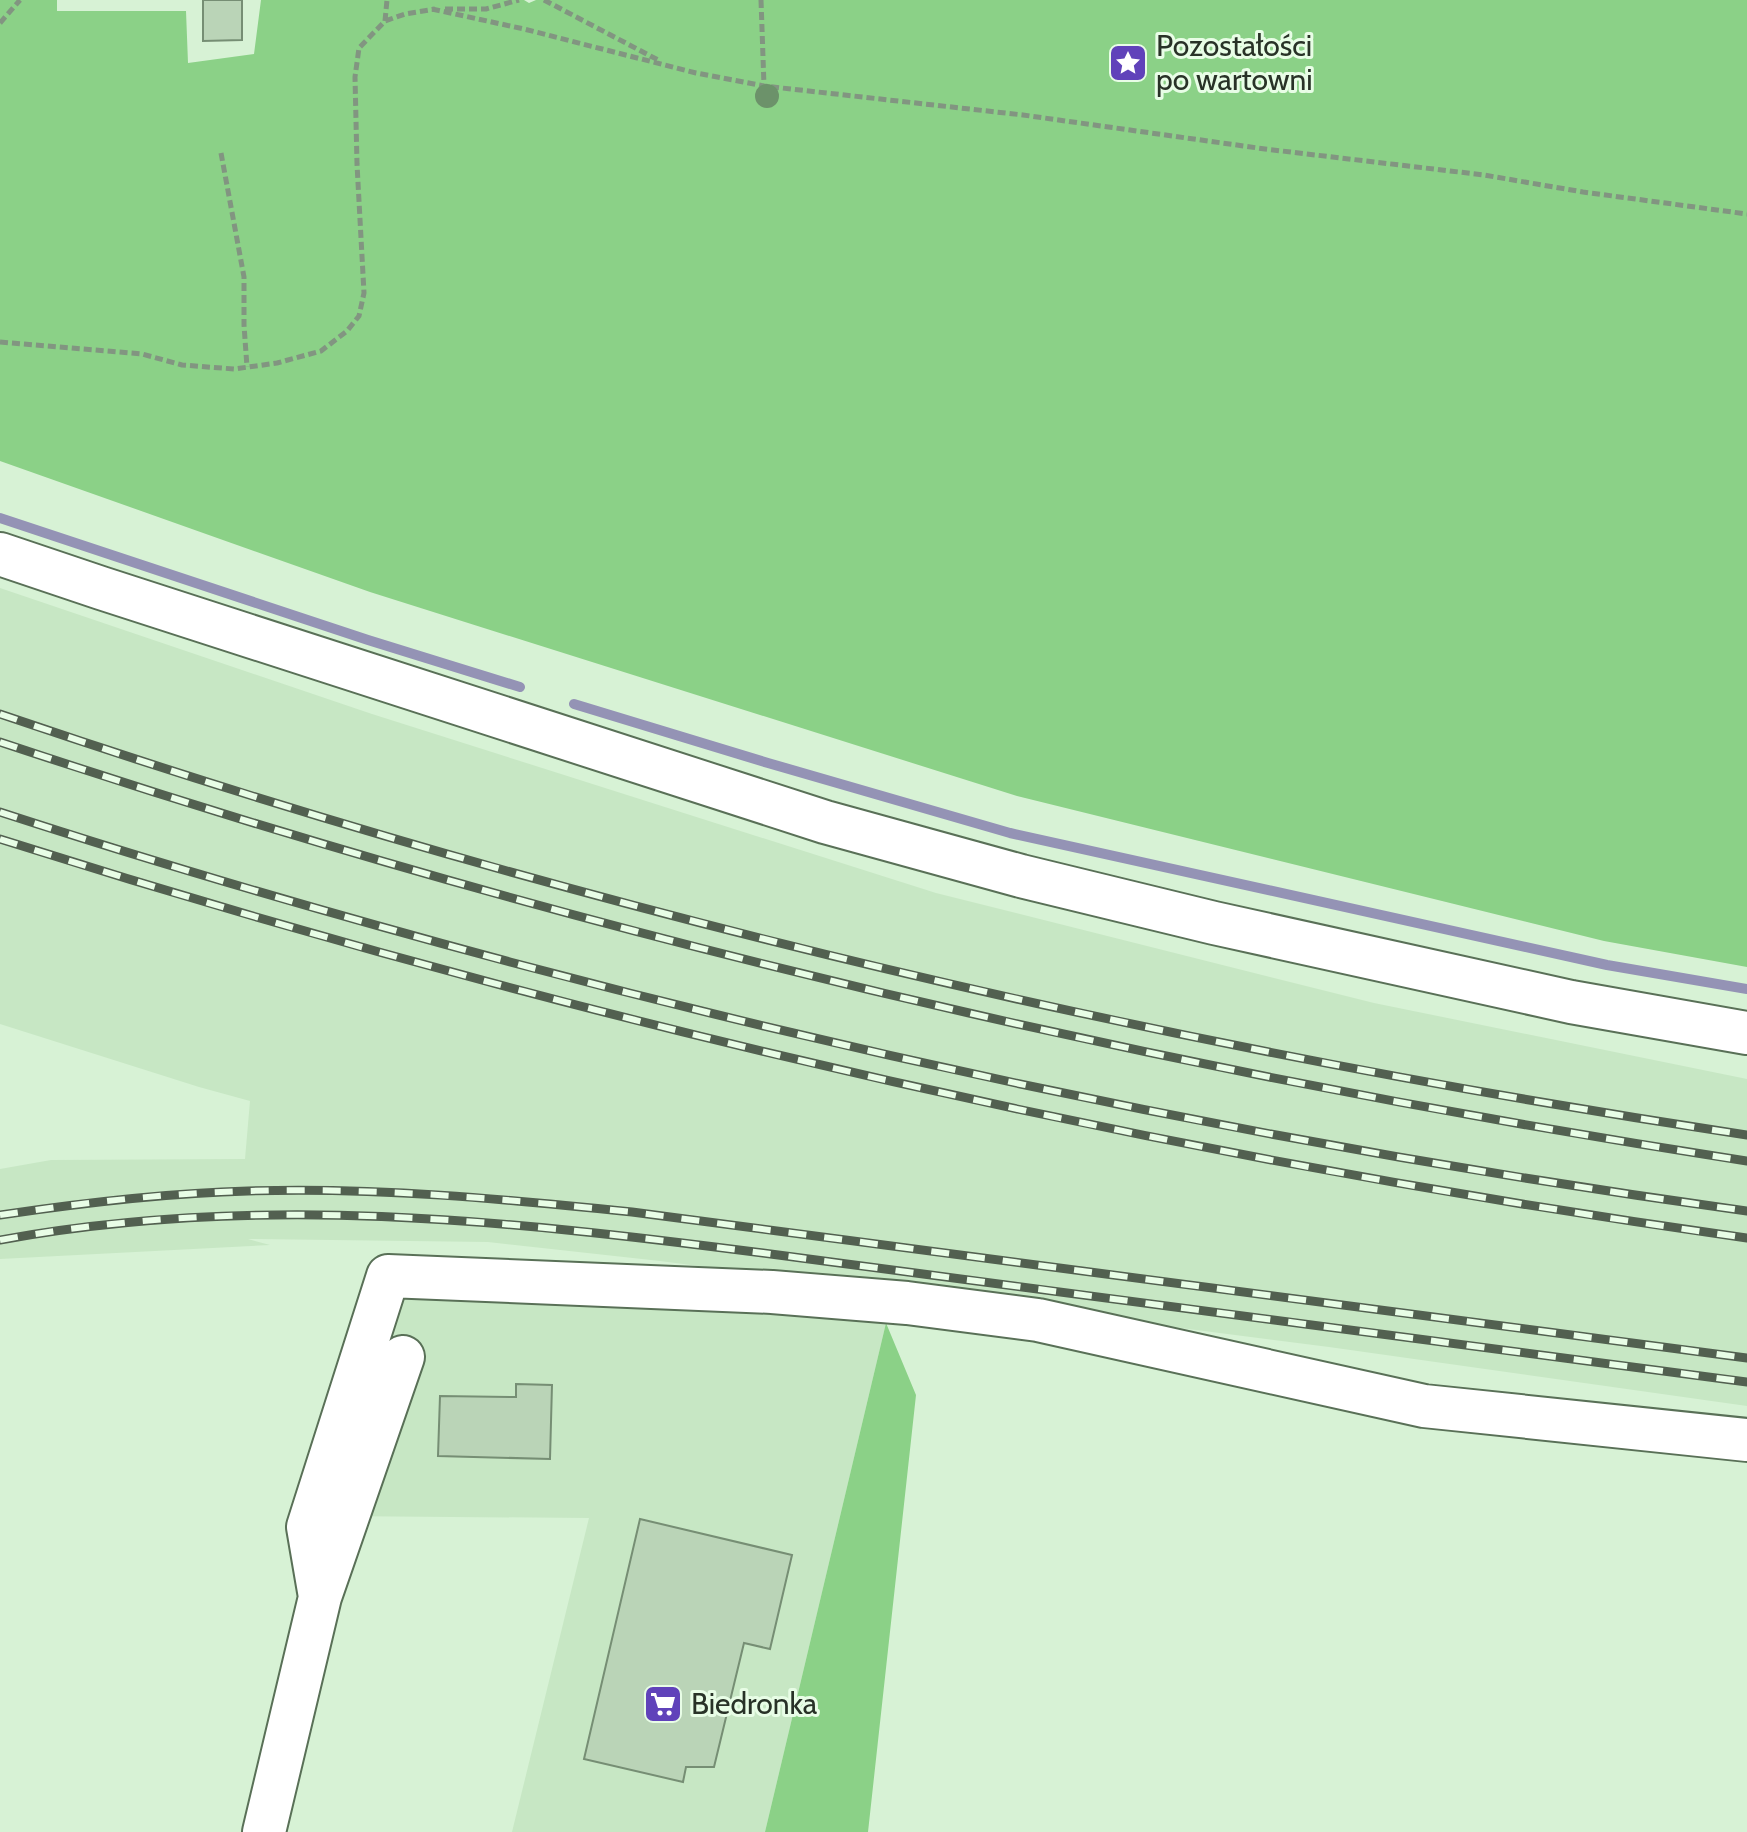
<svg xmlns="http://www.w3.org/2000/svg" width="1747" height="1832" font-family="Cabin,sans-serif">
  <style>
    .built { fill: #c7e7c4 }
    .green { fill: #8bd187 }
    .lines { fill: none; stroke-linecap: round; stroke-linejoin: round }
    .stream { stroke: #9493b5; stroke-width: 10 }
    .building { fill: #bad4b7; stroke: #768e74; stroke-width: 2 }
    .minor-casing { stroke: #597057; stroke-width: 46 }
    .path { stroke: #829581; stroke-width: 5; stroke-dasharray: 8 4; stroke-linecap: butt }
    .minor { stroke: #fff; stroke-width: 42 }
    .rail-casing { stroke: #526050; stroke-width: 9 }
    .rail { stroke: #e8fde6; stroke-width: 6; stroke-dasharray: 18; stroke-linecap: butt }
    .tree { fill: #6c926a }
    .labels { text-anchor: middle; stroke-width: 6; stroke-linejoin: round; paint-order: stroke }
    .poi-label { font-size: 30px; fill: #283227; stroke: #e8fde6; text-anchor: start }
  </style>
  <rect width="100%" height="100%" fill="#d7f2d5"/>
  <path class="built" d="M0,588L372,714L936,893L1374,1003L1747,1079V1406L1329,1347L660,1261L488,1242L248,1239L270,1245L0,1259V1169L51,1160L245,1159L250,1101L199,1087L0,1024Z
    M399,1287L886,1304V1323L765,1832H512L589,1518L335,1516Z"/>
  <path class="green" d="M0,0H57V11H186L188,63L254,54L261,0H524L529,3L536,0H1747V967L1604,941L1017,796L370,592L0,461Z
    M886,1323L916,1395L868,1832H765Z"/>
  <g class="lines">
    <path class="stream" d="M0,518L368,640L520,687
      M574,704L768,763L1010,833L1607,965L1747,989"/>
  </g>
  <path class="building" d="M203,0H242V40L203,41Z
    M516,1384L552,1385L550,1459L438,1456L440,1396L516,1397Z
    M640,1519L792,1555L770,1649L744,1643L714,1767H686L683,1782L584,1759Z"/>
  <g class="lines">
    <g class="minor-casing">
      <path id="minor" d="M0,554L101,588L825,822L1021,876L1214,923L1571,1002L1747,1033
        M320,1597L308,1527L388,1276L772,1292L907,1303L1038,1320L1424,1406L1747,1440
        M264,1832L320,1597L403,1357"/>
    </g>
    <path class="path" d="M544,0L660,61
      M761,0L764,86
      M432,9L524,29L696,73L764,86L1023,115L1265,149L1484,175L1583,192L1747,214
      M445,9H486L519,0
      M385,21L387,0
      M0,23L20,0
      M221,153L244,277V325L247,367
      M0,342L142,354L182,365L234,369L277,363L321,351L347,331L359,316L364,293L357,164L355,77L359,48L385,21L405,14L435,9"/>
    <use href="#minor" class="minor"/>
    <g class="rail-casing">
      <path id="rail" d="M0,714C567,907 1155,1046 1747,1135
        M0,742C569,932 1154,1070 1747,1161
        M0,812C169,867 339,916 510,962C917,1070 1330,1154 1747,1211
        M0,839C570,1020 1154,1155 1747,1238
        M0,1215C82,1203 165,1193 248,1191C377,1187 504,1199 632,1212L1747,1358
        M0,1240C257,1193 506,1220 763,1253L1747,1382"/>
    </g>
    <use href="#rail" class="rail"/>
  </g>
  <circle class="tree" cx="767" cy="96" r="12"/>
  <defs>
    <g id="sight-square" transform="scale(2)"><rect x="-9" y="-9" width="18" height="18" rx="4" fill="#6042ba" stroke="#e8fde6"/><path d="M0-6L1.8-2.2L6-1.7L2.9 1.2L3.7 5.4L0 3.3L-3.7 5.4L-2.9 1.2L-6-1.7L-1.8-2.2Z" fill="#fff"/></g>
    <g id="supermarket-square" transform="scale(2)"><rect x="-9" y="-9" width="18" height="18" rx="4" fill="#6042ba" stroke="#e8fde6"/><path d="M-6-5.5h2.5l.6 2H6L4.5 2H-2.5L-4.4-4H-6ZM-1.5 3.2a1.3 1.3 0 1 0 .1 0ZM3 3.2a1.3 1.3 0 1 0 .1 0Z" fill="#fff"/></g>
  </defs>
  <g fill-rule="evenodd">
    <use href="#sight-square" x="1128" y="63"/>
    <use href="#supermarket-square" x="663" y="1704"/>
  </g>
  <g class="labels">
    <g class="poi-label">
      <text x="1156" y="56">Pozostałości<tspan x="1156" dy="34">po wartowni</tspan></text>
      <text x="691" y="1714">Biedronka</text>
    </g>
  </g>
</svg>
